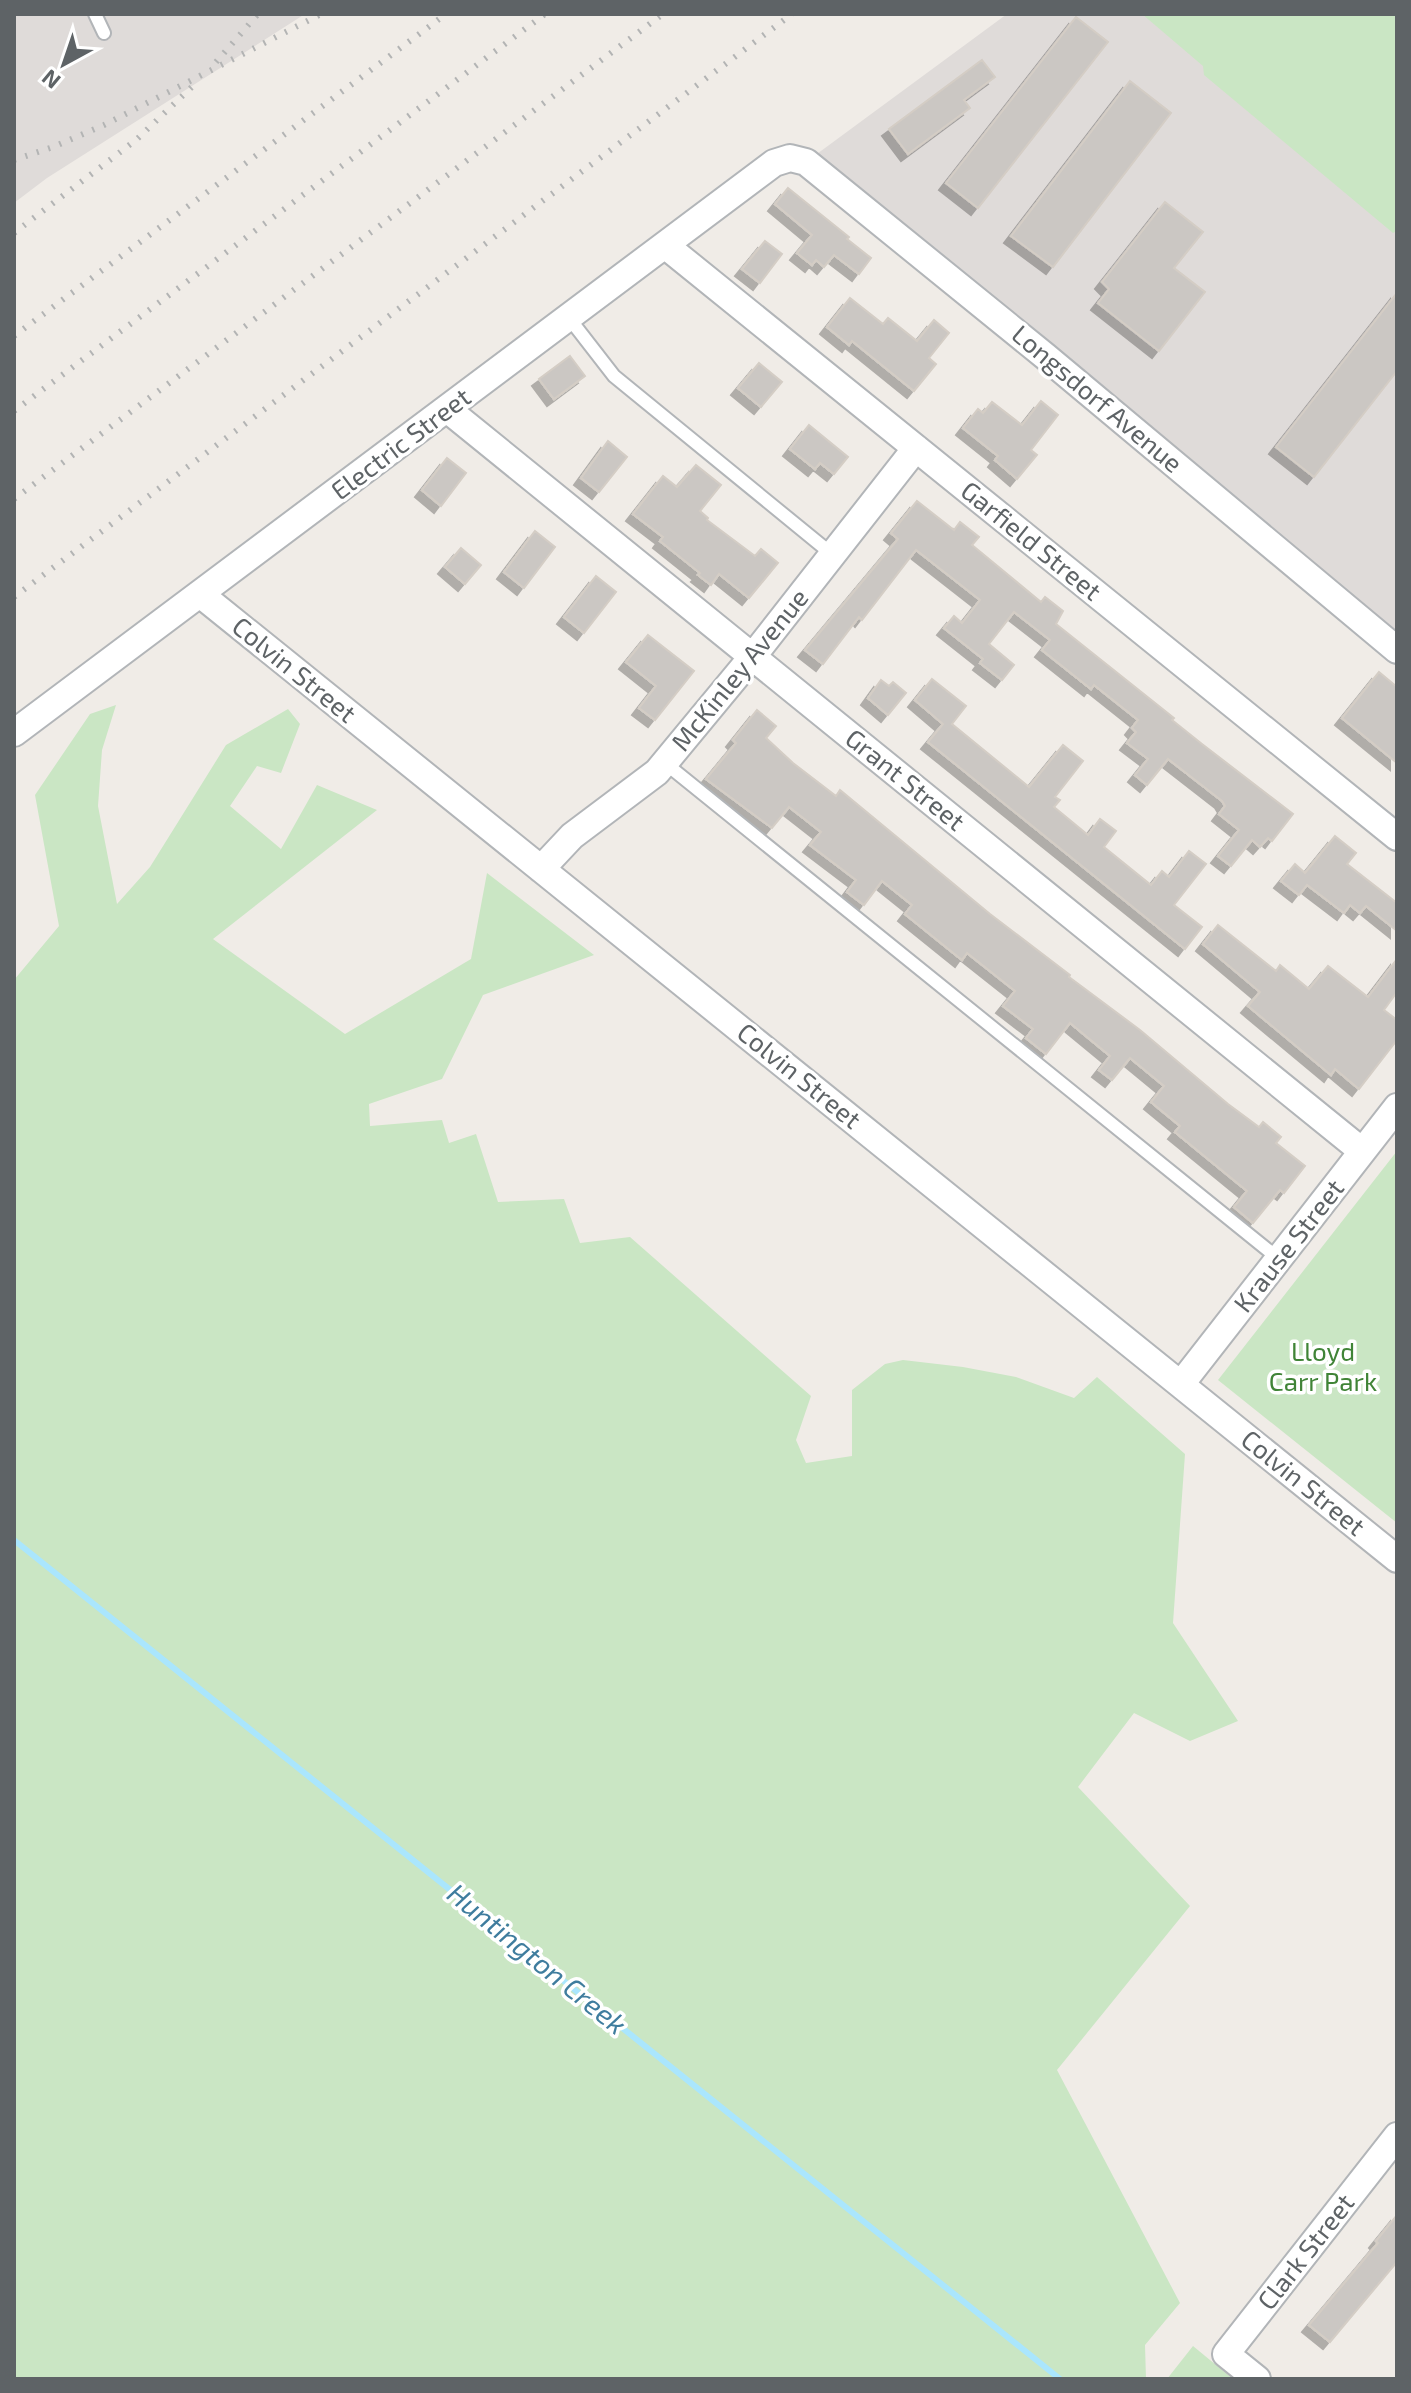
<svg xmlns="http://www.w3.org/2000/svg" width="1411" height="2393" font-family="'Exo 2',sans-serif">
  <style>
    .industrial { fill: #dfdbd9 }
    .green { fill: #cae6c4 }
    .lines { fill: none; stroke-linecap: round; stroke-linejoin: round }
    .stream { stroke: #aae6fd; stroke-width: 6 }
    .building { fill: #cbc7c3; stroke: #d4cdc5; stroke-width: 2; filter: url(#shadow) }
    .service-casing { stroke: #b2b5b8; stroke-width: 16 }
    .minor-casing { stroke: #b2b5b8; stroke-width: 30 }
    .service { stroke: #fff; stroke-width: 12 }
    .minor { stroke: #fff; stroke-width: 26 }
    .rail { stroke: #b3b4b4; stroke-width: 6; stroke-dasharray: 2 10; stroke-linecap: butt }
    .labels { text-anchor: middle; stroke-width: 7; stroke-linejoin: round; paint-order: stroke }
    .street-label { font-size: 26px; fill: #5e6366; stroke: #fff }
    .park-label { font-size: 26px; fill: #408437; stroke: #fff }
    .water-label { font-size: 28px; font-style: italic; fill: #3f7d9e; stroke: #fff }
  </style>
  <defs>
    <filter id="shadow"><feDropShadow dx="-7" dy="7" stdDeviation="0" flood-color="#0004"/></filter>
  </defs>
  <rect width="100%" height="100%" fill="#f0ece7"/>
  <path class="industrial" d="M14,14H305L47,178L14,203Z
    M1007,14H1397V650L806,162Z"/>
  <path class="green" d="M1142,14H1397V231L1393,233L1204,75L1203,66Z
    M116,705L102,750L98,806L117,904L150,867L226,745L288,709L300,724L281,773L257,766L230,806L281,849L317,785L377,810L213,939L345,1034L471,959L487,873L594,955L483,995L442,1079L369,1104L370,1126L442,1120L449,1143L476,1134L498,1202L564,1199L580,1243L630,1237L811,1396L796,1440L806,1463L852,1456V1390L885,1364L903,1360L963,1367L1016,1377L1074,1398L1097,1377L1185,1454L1173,1623L1238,1721L1190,1741L1134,1713L1078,1787L1190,1906L1057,2070L1180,2303L1145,2345L1146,2379H14V980L59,926L35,795L90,714Z
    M1397,1151V1523L1218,1380Z
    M1193,2346L1233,2379H1167Z"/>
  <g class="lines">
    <path class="stream" d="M14,1540L1060,2379"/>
  </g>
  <path class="building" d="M1076,17L1108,42L978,208L946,183Z
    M982,60L995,77L964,100L970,108L908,154L889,129Z
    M1130,81L1171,113L1053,267L1011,236Z
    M788,188L849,237L847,239L871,258L859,274L834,255L824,267L816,260L812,265L797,253L812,235L775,204Z
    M1165,202L1203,232L1174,268L1205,292L1159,351L1098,303L1109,289L1102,282Z
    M765,241L782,254L760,283L742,269Z
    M1397,293V371L1314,477L1276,447Z
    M850,298L883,324L888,318L917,341L934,320L949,333L929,358L936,364L914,391L852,341L849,345L827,327Z
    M570,356L585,376L554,399L539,379Z
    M759,363L782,382L761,407L738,388Z
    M1041,401L1058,415L1031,450L1037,455L1017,479L995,460L998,456L963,428L978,409L983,413L992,402L1022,425Z
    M809,425L848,457L834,474L820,463L815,469L790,449Z
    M608,441L627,457L599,492L581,478Z
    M447,458L466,473L441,506L422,490Z
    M696,465L721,485L700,511L708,518L707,520L755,556L761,549L778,563L749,598L719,574L711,585L698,575L700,573L660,541L663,537L633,514L663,476L677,487Z
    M917,501L954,530L960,522L979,537L972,545L1041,602L1045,597L1063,611L1056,624L1174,718L1172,720L1202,744L1293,814L1272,841L1268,838L1260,847L1252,840L1231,866L1218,856L1239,830L1219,814L1225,806L1222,801L1168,759L1147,785L1135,775L1148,759L1127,743L1136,732L1132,728L1138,720L1094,685L1091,689L1042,650L1050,640L1014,612L989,644L1014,665L1002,680L980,663L983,659L944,628L954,616L962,623L980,600L916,550L862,620L859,617L823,664L805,650L898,539L891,533Z
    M535,531L555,547L524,588L504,572Z
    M461,548L481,565L465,584L445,567Z
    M596,576L616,592L584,633L564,617Z
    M648,635L694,671L655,720L639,708L656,686L626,662Z
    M1379,672L1397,687V763L1342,718Z
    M932,679L966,706L952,724L1029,787L1063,745L1083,761L1055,797L1060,800L1054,807L1088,835L1100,819L1116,831L1104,847L1151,885L1162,871L1169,877L1189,851L1206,864L1174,905L1202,927L1185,949L928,742L943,724L915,700Z
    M881,680L889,686L893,682L906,693L888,715L868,698Z
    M757,710L776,726L766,738L793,763L836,796L840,790L990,914L1070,975L1069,977L1140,1030L1228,1104L1259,1127L1263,1122L1281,1137L1276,1143L1305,1166L1284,1193L1280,1190L1253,1223L1234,1207L1247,1191L1175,1132L1180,1126L1151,1102L1164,1086L1130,1058L1112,1080L1099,1070L1110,1056L1070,1023L1046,1054L1026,1038L1033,1029L1003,1006L1015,991L967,953L962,960L905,914L912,905L882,881L864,905L847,892L856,880L810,845L821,832L789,807L772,828L706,779L736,743L733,740Z
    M1335,836L1356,853L1347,864L1397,903V931L1366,906L1360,913L1350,905L1344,913L1307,885L1299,895L1281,881L1295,864L1305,873Z
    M1218,925L1276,971L1280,965L1309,989L1328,966L1368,997L1397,959V992L1384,1010L1397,1020V1040L1359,1089L1335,1069L1331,1075L1248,1006L1260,992L1203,944Z
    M1397,2215V2262L1330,2342L1309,2325L1378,2243L1376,2241Z"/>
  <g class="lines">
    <g class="service-casing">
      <path id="service" d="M95,14L104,33
        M569,318L614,376L833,555
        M665,763L1279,1259"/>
    </g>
    <g class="minor-casing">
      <path id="minor" d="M666,246L1397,837
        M447,409L1362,1151
        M200,594L1397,1559
        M14,733L774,163L790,158L806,162L1045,356L1397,650
        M541,869L572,836L657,772L753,656L916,448
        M1181,1384L1397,1107
        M1257,2379L1226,2354L1397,2136"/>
    </g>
    <use href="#service" class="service"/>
    <use href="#minor" class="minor"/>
    <path class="rail" d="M216,62L258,14
      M14,160L53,147L104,125L321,14
      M14,233L136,140L196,83
      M14,336L446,14
      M14,411L545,14
      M14,499L663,14
      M14,597L792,14"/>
  </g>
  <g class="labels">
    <g class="street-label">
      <text transform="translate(1097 399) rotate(40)" y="9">Longsdorf Avenue</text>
      <text transform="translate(401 444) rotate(-37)" y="9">Electric Street</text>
      <text transform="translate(1031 541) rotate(39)" y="9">Garfield Street</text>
      <text transform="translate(294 670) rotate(39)" y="9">Colvin Street</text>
      <text transform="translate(740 670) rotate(-51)" y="9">McKinley Avenue</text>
      <text transform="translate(905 780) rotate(39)" y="9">Grant Street</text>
      <text transform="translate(799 1076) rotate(39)" y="9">Colvin Street</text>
      <text transform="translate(1289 1246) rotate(-52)" y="9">Krause Street</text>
      <text transform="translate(1303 1483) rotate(39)" y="9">Colvin Street</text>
      <text transform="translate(1306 2252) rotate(-52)" y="9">Clark Street</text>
    </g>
    <g class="park-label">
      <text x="1323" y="1361">Lloyd<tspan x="1323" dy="30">Carr Park</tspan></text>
    </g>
    <g class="water-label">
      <text transform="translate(537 1959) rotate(39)" y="10">Huntington Creek</text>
    </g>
  </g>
  <rect width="1411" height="2393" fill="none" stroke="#5e6366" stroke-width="32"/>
  <g transform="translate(64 64) rotate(220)" stroke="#ffffff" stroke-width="6" paint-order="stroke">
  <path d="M0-6L14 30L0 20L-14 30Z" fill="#5e6366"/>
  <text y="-12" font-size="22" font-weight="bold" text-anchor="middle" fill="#5e6366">N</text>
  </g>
</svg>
